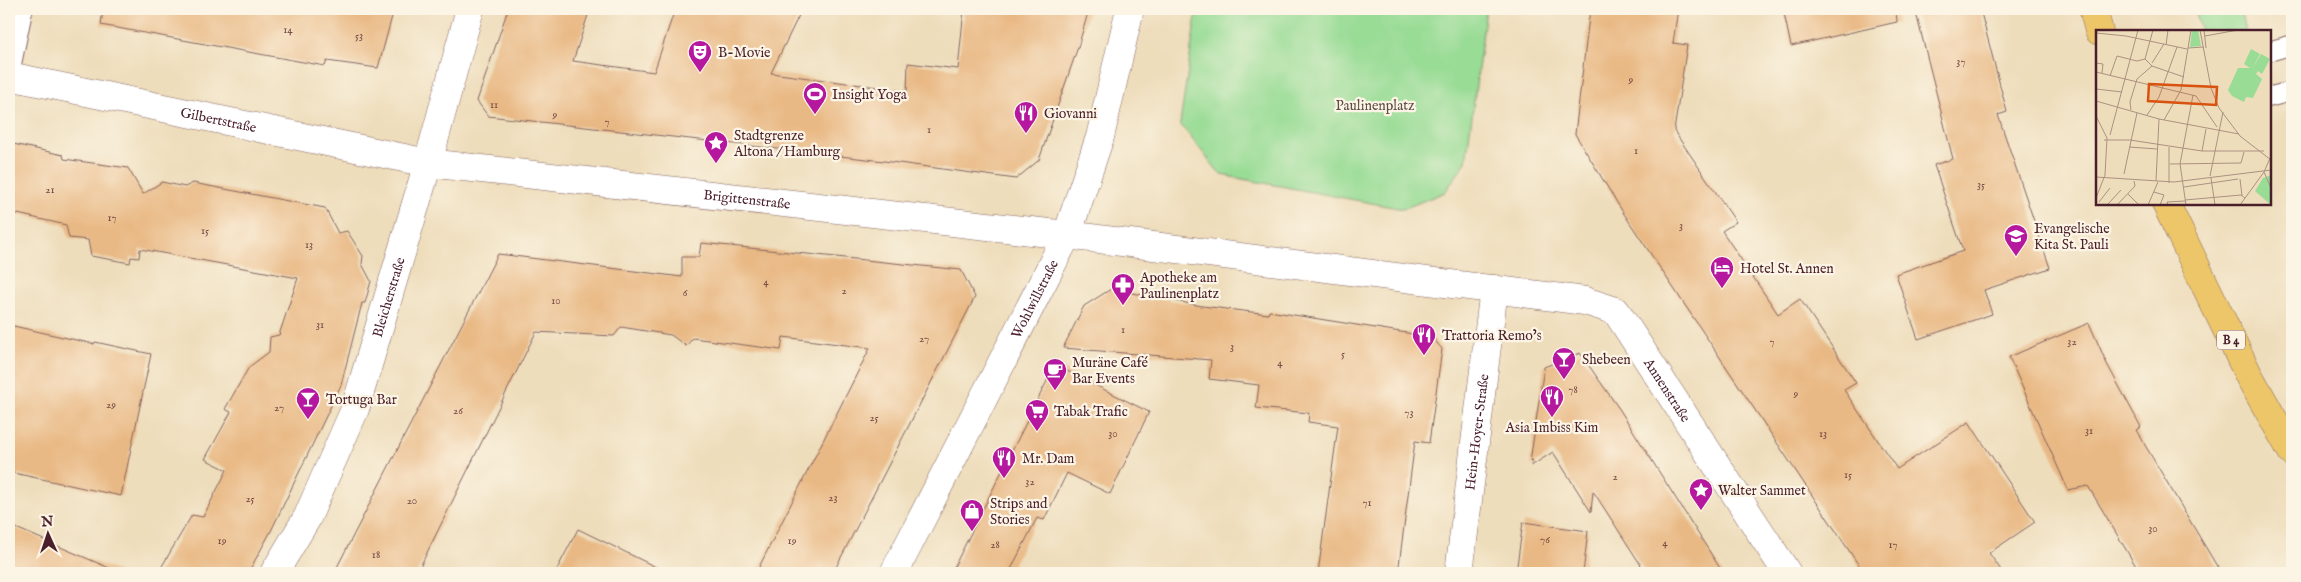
<svg xmlns="http://www.w3.org/2000/svg" width="2301" height="582" font-family="'IM FELL English',serif">
  <style>
    .green { fill: #98dc95; stroke: #717e60 }
    .building { fill: #e9b985 }
    .lines { fill: none; stroke-linecap: round; stroke-linejoin: round }
    .lane-casing { stroke: #83625d; stroke-width: 21 }
    .street-casing { stroke: #83625d; stroke-width: 29 }
    .primary-casing { stroke: #83625d; stroke-width: 29 }
    .lane { stroke: #fff; stroke-width: 19 }
    .street { stroke: #fff; stroke-width: 28 }
    .primary { stroke: #ecc669; stroke-width: 28 }
    .labels { text-anchor: middle; stroke-width: 4.5; stroke-linejoin: round; paint-order: stroke }
    .number-label { font-size: 11px; fill: #724642 }
    .shield { fill: #fcf5e5; stroke: #7f5f63; stroke-width: 1 }
    .shield-label { font-size: 12px; font-weight: bold; fill: #4a1f2b }
    .poi-label { font-size: 14px; fill: #4a1f2b; stroke: #fcf5e5; text-anchor: start }
    .park-label { font-size: 14px; fill: #5e4e46; stroke: #fcf5e5 }
    .street-label { font-size: 14px; fill: #4a1f2b; stroke: #fcf5e5 }
    .inset-road { fill: none; stroke: #ac9181; stroke-width: 1 }
    .view { fill: #d8530f; fill-opacity: 0.15; stroke: #d8530f; stroke-width: 2.5 }
    .inset-edge { fill: none; stroke: #4a1f2b; stroke-width: 2.5 }
  </style>
  <rect width="100%" height="100%" fill="#fcf5e5"/>
  <filter id="ink" filterUnits="userSpaceOnUse"><feTurbulence type="fractalNoise" baseFrequency=".02" numOctaves="2"/><feDisplacementMap in="SourceGraphic" scale="10" xChannelSelector="R" yChannelSelector="G"/><feConvolveMatrix kernelMatrix="1 2 1 2 8 2 1 2 1" color-interpolation-filters="sRGB"/></filter>
  <filter id="wash" filterUnits="userSpaceOnUse"><feTurbulence type="fractalNoise" baseFrequency=".0096" numOctaves="4" result="noise"/><feDisplacementMap in="SourceGraphic" scale="20" xChannelSelector="R" yChannelSelector="G"/><feGaussianBlur stdDeviation="1.12" result="paint"/><feColorMatrix in="noise" values="0 0 0 0 0 0 0 0 0 0 0 0 0 0 0 0 0 1.4 0 .05"/><feComposite in="paint" operator="in"/></filter>
  <g filter="url(#wash)">
    <rect width="100%" height="100%" fill="#edb"/>
    <path class="green" d="M1197,9H1486L1466,162L1445,192L1403,209L1221,175L1180,124Z
      M2195,9H2240L2245,31H2201Z"/>
    <g id="blocks">
      <path class="building" d="M103,9H394L378,68L327,61L325,66L101,25Z
        M508,9H590L573,61L654,72L675,9H802L771,73L907,91L908,63L958,69L964,9H1089L1079,44L1039,160L1016,179L884,161L488,116L477,101Z
        M1590,9H1678L1673,43L1687,45L1674,131L1736,222L1722,231L1778,314L1800,299L1856,383L1844,390L1897,469L1969,422L2035,522L1989,553L2003,573H1864L1624,214L1575,134Z
        M1783,9H1896L1897,22L1791,46Z
        M1915,9H1980L2007,112L1998,115L2050,268L1984,290L1992,314L1918,339L1896,274L1963,251L1934,165L1953,159Z
        M9,143L63,155L64,159L128,168L143,194L162,182L185,187L193,183L325,208L338,233L347,231L363,256L362,264L371,281L365,303H362L341,385L270,533L248,573H158L192,515L203,517L227,470L205,459L231,412L225,409L249,367L269,352L270,337L279,335L298,278L140,249L139,258L131,257L130,263L91,256L88,240L69,238L66,225L9,212Z
        M701,243L961,270L975,297L833,573H756L870,348L783,337L781,350L693,338L686,346L671,335L621,327L614,336L536,332L417,573H334L498,254L682,277V257H699Z
        M1111,289L1202,306L1268,314L1269,311L1432,337L1442,349L1429,443L1415,441L1398,573H1318L1338,426L1308,422L1309,413L1256,408L1259,385L1209,379L1211,360L1063,348L1084,306Z
        M2089,323L2107,364L2141,427L2136,430L2221,573H2140L2088,486L2068,490L2009,357Z
        M9,325L94,344L95,342L151,354L121,496L9,472Z
        M1580,353L1620,410L1723,573H1646L1593,491L1591,512L1553,452L1531,466L1532,460L1530,462L1544,367Z
        M1055,365L1149,412L1110,494L1067,473L1044,520L1037,518L1009,573H951Z
        M1523,522L1588,531L1583,573H1516Z
        M9,525L121,573H9Z
        M578,529L668,573H555Z"/>
    </g>
  </g>
  <g filter="url(#ink)">
    <use href="#blocks" fill-opacity="0" stroke="#83625d" stroke-width="1"/>
    <g class="lines">
      <g class="lane-casing">
        <path id="lane" d="M2270,51L2292,45
          M9,76L23,9
          M2270,97L2292,91"/>
      </g>
      <g class="street-casing">
        <g id="street">
          <path id="s1" d="M9,76L428,163L1067,235L1585,301L1616,311L1787,573"/>
          <path id="s2" d="M274,573L307,518L355,409L428,163L470,9"/>
          <path id="s3" d="M894,573L1067,235L1100,137L1130,9"/>
          <path id="s4" d="M1459,573L1494,289"/>
        </g>
      </g>
      <g class="primary-casing">
        <path id="primary" d="M2093,9L2099,31
          M2166,204L2249,376L2292,452"/>
      </g>
      <use href="#lane" class="lane"/>
      <use href="#street" class="street"/>
      <use href="#primary" class="primary"/>
    </g>
  </g>
  <defs>
    <g id="theatre-pin" transform="scale(1.25)"><path d="M0 17L-7.5 6A9.5 9.5 0 1 1 7.5 6Z" fill="#b5179e" stroke="#fcf5e5"/><path d="M-5-5.5Q0-4 5-5.5V0Q5 5 0 6Q-5 5-5 0ZM-3.3-2.5H-1v1.5H-3.3ZM1-2.5H3.3v1.5H1ZM-2.8 1Q0 5.5 2.8 1Z" fill="#fff"/></g>
    <g id="stadium-pin" transform="scale(1.25)"><path d="M0 17L-7.5 6A9.5 9.5 0 1 1 7.5 6Z" fill="#b5179e" stroke="#fcf5e5"/><path d="M0-5a6.5 5 0 1 0 0 10a6.5 5 0 1 0 0-10ZM-3.5-1.8h7v3.6h-7Z" fill="#fff"/></g>
    <g id="restaurant-pin" transform="scale(1.25)"><path d="M0 17L-7.5 6A9.5 9.5 0 1 1 7.5 6Z" fill="#b5179e" stroke="#fcf5e5"/><path d="M-5-6h1v4h1v-4h1v4h1v-4h1v5L-1.5 .5V6h-2V.5L-5-1ZM5-6V6H3V1.5H1.5Q1.5-4 5-6Z" fill="#fff"/></g>
    <g id="sight-pin" transform="scale(1.25)"><path d="M0 17L-7.5 6A9.5 9.5 0 1 1 7.5 6Z" fill="#b5179e" stroke="#fcf5e5"/><path d="M0-6L1.8-2.2L6-1.7L2.9 1.2L3.7 5.4L0 3.3L-3.7 5.4L-2.9 1.2L-6-1.7L-1.8-2.2Z" fill="#fff"/></g>
    <g id="school-pin" transform="scale(1.25)"><path d="M0 17L-7.5 6A9.5 9.5 0 1 1 7.5 6Z" fill="#b5179e" stroke="#fcf5e5"/><path d="M0-5L7-2L0 1L-7-2ZM-4 1L0 2.5L4 1V4Q0 6-4 4Z" fill="#fff"/></g>
    <g id="hotel-pin" transform="scale(1.25)"><path d="M0 17L-7.5 6A9.5 9.5 0 1 1 7.5 6Z" fill="#b5179e" stroke="#fcf5e5"/><path d="M-6-4.5h1.5V1H6V5H4.5V3h-9V5H-6ZM-4 0a1.8 1.8 0 1 1 3.6 0ZM.5 0V-2.5h3Q6-2.5 6 0Z" fill="#fff"/></g>
    <g id="pharmacy-pin" transform="scale(1.25)"><path d="M0 17L-7.5 6A9.5 9.5 0 1 1 7.5 6Z" fill="#b5179e" stroke="#fcf5e5"/><path d="M-2-6h4v4h4v4h-4v4h-4v-4h-4v-4h4Z" fill="#fff"/></g>
    <g id="bar-pin" transform="scale(1.25)"><path d="M0 17L-7.5 6A9.5 9.5 0 1 1 7.5 6Z" fill="#b5179e" stroke="#fcf5e5"/><path d="M-6-5H6L.8 .8V4.5H3.5V6h-7V4.5H-.8V.8Z" fill="#fff"/></g>
    <g id="cafe-pin" transform="scale(1.25)"><path d="M0 17L-7.5 6A9.5 9.5 0 1 1 7.5 6Z" fill="#b5179e" stroke="#fcf5e5"/><path d="M-5.5-4.5H6V0H3Q3 3.5 0 3.5H-2.5Q-5.5 3.5-5.5 0ZM3-3.2v2h1.7v-2ZM-6 4.5H4V6H-6Z" fill="#fff"/></g>
    <g id="supermarket-pin" transform="scale(1.25)"><path d="M0 17L-7.5 6A9.5 9.5 0 1 1 7.5 6Z" fill="#b5179e" stroke="#fcf5e5"/><path d="M-6-5.5h2.5l.6 2H6L4.5 2H-2.5L-4.4-4H-6ZM-1.5 3.2a1.3 1.3 0 1 0 .1 0ZM3 3.2a1.3 1.3 0 1 0 .1 0Z" fill="#fff"/></g>
    <g id="shop-pin" transform="scale(1.25)"><path d="M0 17L-7.5 6A9.5 9.5 0 1 1 7.5 6Z" fill="#b5179e" stroke="#fcf5e5"/><path d="M-5-2.5h2.3a2.7 3.5 0 0 1 5.4 0H5L5.5 6h-11ZM-1.5-2.5h3a1.5 2.3 0 0 0-3 0Z" fill="#fff"/></g>
  </defs>
  <g fill-rule="evenodd">
    <use href="#theatre-pin" x="700" y="52"/>
    <use href="#stadium-pin" x="815" y="94"/>
    <use href="#restaurant-pin" x="1026" y="113"/>
    <use href="#sight-pin" x="716" y="143"/>
    <use href="#school-pin" x="2016" y="236"/>
    <use href="#hotel-pin" x="1722" y="268"/>
    <use href="#pharmacy-pin" x="1123" y="285"/>
    <use href="#restaurant-pin" x="1424" y="335"/>
    <use href="#bar-pin" x="1564" y="359"/>
    <use href="#cafe-pin" x="1055" y="370"/>
    <use href="#restaurant-pin" x="1552" y="397"/>
    <use href="#bar-pin" x="308" y="399"/>
    <use href="#supermarket-pin" x="1037" y="411"/>
    <use href="#restaurant-pin" x="1004" y="458"/>
    <use href="#sight-pin" x="1701" y="490"/>
    <use href="#shop-pin" x="972" y="511"/>
  </g>
  <g class="labels">
    <g class="number-label">
      <text x="288" y="33">14</text>
      <text x="359" y="39">53</text>
      <text x="1961" y="65">37</text>
      <text x="1631" y="83">9</text>
      <text x="494" y="108">11</text>
      <text x="555" y="118">9</text>
      <text x="607" y="125">7</text>
      <text x="929" y="133">1</text>
      <text x="1636" y="154">1</text>
      <text x="1981" y="188">35</text>
      <text x="50" y="193">21</text>
      <text x="112" y="221">17</text>
      <text x="1681" y="229">3</text>
      <text x="205" y="234">15</text>
      <text x="309" y="248">13</text>
      <text x="766" y="285">4</text>
      <text x="844" y="294">2</text>
      <text x="685" y="296">6</text>
      <text x="556" y="304">10</text>
      <text x="320" y="328">31</text>
      <text x="1123" y="333">1</text>
      <text x="924" y="342">27</text>
      <text x="1772" y="345">7</text>
      <text x="2072" y="345">32</text>
      <text x="1232" y="350">3</text>
      <text x="1343" y="357">5</text>
      <text x="1280" y="366">4</text>
      <text x="1573" y="393">78</text>
      <text x="1796" y="397">9</text>
      <text x="111" y="408">29</text>
      <text x="279" y="411">27</text>
      <text x="458" y="414">26</text>
      <text x="1409" y="416">73</text>
      <text x="874" y="421">25</text>
      <text x="2089" y="434">31</text>
      <text x="1113" y="437">30</text>
      <text x="1823" y="437">13</text>
      <text x="1848" y="478">15</text>
      <text x="1615" y="480">2</text>
      <text x="1030" y="485">32</text>
      <text x="833" y="501">23</text>
      <text x="250" y="502">25</text>
      <text x="412" y="504">20</text>
      <text x="1367" y="506">71</text>
      <text x="2153" y="532">30</text>
      <text x="1545" y="543">76</text>
      <text x="222" y="544">19</text>
      <text x="792" y="544">19</text>
      <text x="1665" y="546">4</text>
      <text x="995" y="548">28</text>
      <text x="1893" y="548">17</text>
      <text x="376" y="558">18</text>
    </g>
    <rect class="shield" x="2217" y="330.5" width="28" height="19" rx="4"/>
    <g class="shield-label">
      <text x="2231" y="344">B 4</text>
    </g>
    <g class="poi-label">
      <text x="718" y="57">B-Movie</text>
      <text x="832" y="99">Insight Yoga</text>
      <text x="1044" y="118">Giovanni</text>
      <text x="734" y="140">Stadtgrenze<tspan x="734" dy="16">Altona / Hamburg</tspan></text>
      <text x="2034" y="233">Evangelische<tspan x="2034" dy="16">Kita St. Pauli</tspan></text>
      <text x="1740" y="273">Hotel St. Annen</text>
      <text x="1140" y="282">Apotheke am<tspan x="1140" dy="16">Paulinenplatz</tspan></text>
      <text x="1442" y="340">Trattoria Remo’s</text>
      <text x="1582" y="364">Shebeen</text>
      <text x="1072" y="367">Muräne Café<tspan x="1072" dy="16">Bar Events</tspan></text>
      <text x="326" y="404">Tortuga Bar</text>
      <text x="1054" y="416">Tabak Trafic</text>
      <text x="1552" y="432" text-anchor="middle">Asia Imbiss Kim</text>
      <text x="1022" y="463">Mr. Dam</text>
      <text x="1718" y="495">Walter Sammet</text>
      <text x="990" y="508">Strips and<tspan x="990" dy="16">Stories</tspan></text>
    </g>
    <g class="park-label">
      <text x="1375" y="110">Paulinenplatz</text>
    </g>
    <g class="street-label">
      <text dy="5" stroke="none"><textPath href="#s1" startOffset="214">Gilbertstraße</textPath></text>
      <text dy="5" stroke="none"><textPath href="#s1" startOffset="749">Brigittenstraße</textPath></text>
      <text dy="5" stroke="none"><textPath href="#s2" startOffset="300">Bleicherstraße</textPath></text>
      <text dy="5" stroke="none"><textPath href="#s3" startOffset="308">Wohlwillstraße</textPath></text>
      <text dy="5" stroke="none"><textPath href="#s1" startOffset="1720">Annenstraße</textPath></text>
      <text dy="5" stroke="none"><textPath href="#s4" startOffset="142">Hein-Hoyer-Straße</textPath></text>
    </g>
  </g>
  <g transform="translate(2096 30)">
    <rect width="175" height="175" fill="#edb"/>
    <path d="M96,0H102L105,16L94,17ZM155,19L164,24L156,39L165,24L174,29L166,44L162,41L160,44L166,49L157,68L150,67L148,72L136,66L132,60L142,38H154L148,34ZM175,145V175L159,161L167,148Z" fill="#98dc95"/>
    <path class="inset-road" d="M104,0L115,58L123,78L144,106L175,130M108,0L110,18M0,3L30,6L91,19M109,6L142,0M70,15L72,0M92,18L108,17M49,29L57,0M0,33L7,34L6,43M56,33L68,14M0,42L100,66L121,97M14,46L21,26L41,31L49,29L56,36L88,47M0,59L26,62M0,71L63,89L143,104M35,80L34,72L41,49L56,36M51,85L63,67L81,17M0,86L11,108L9,145L0,168M68,90L85,60L95,0M14,105L42,0M8,110H34L106,121H168M33,117L61,119M73,117V153M106,121L110,99M175,126L168,142L175,158M74,134L145,133L148,122M28,144L41,83M114,146L127,82M0,147L78,152L175,140M115,148L119,175M144,149L146,166M60,151L63,89M88,157L142,149M58,162L68,165L64,175M32,164L43,175M89,170L145,165L149,168M3,172L14,158M11,175L25,160M21,175L39,156L38,151M52,175L62,152M72,175L71,172L89,171M90,175L84,134L97,65M144,175L168,142"/>
    <path class="view" d="M53,54L121,57L120,75L52,71Z"/>
    <rect width="175" height="175" class="inset-edge"/>
  </g>
  <rect width="2301" height="582" fill="none" stroke="#fcf5e5" stroke-width="30"/>
  <g transform="translate(48 534) rotate(357)" stroke="#fcf5e5" stroke-width="4" paint-order="stroke">
  <path d="M0-4L9 19L0 12L-9 19Z" fill="#4a1f2b"/>
  <text y="-8" font-size="14" font-weight="bold" text-anchor="middle" fill="#4a1f2b">N</text>
  </g>
</svg>
